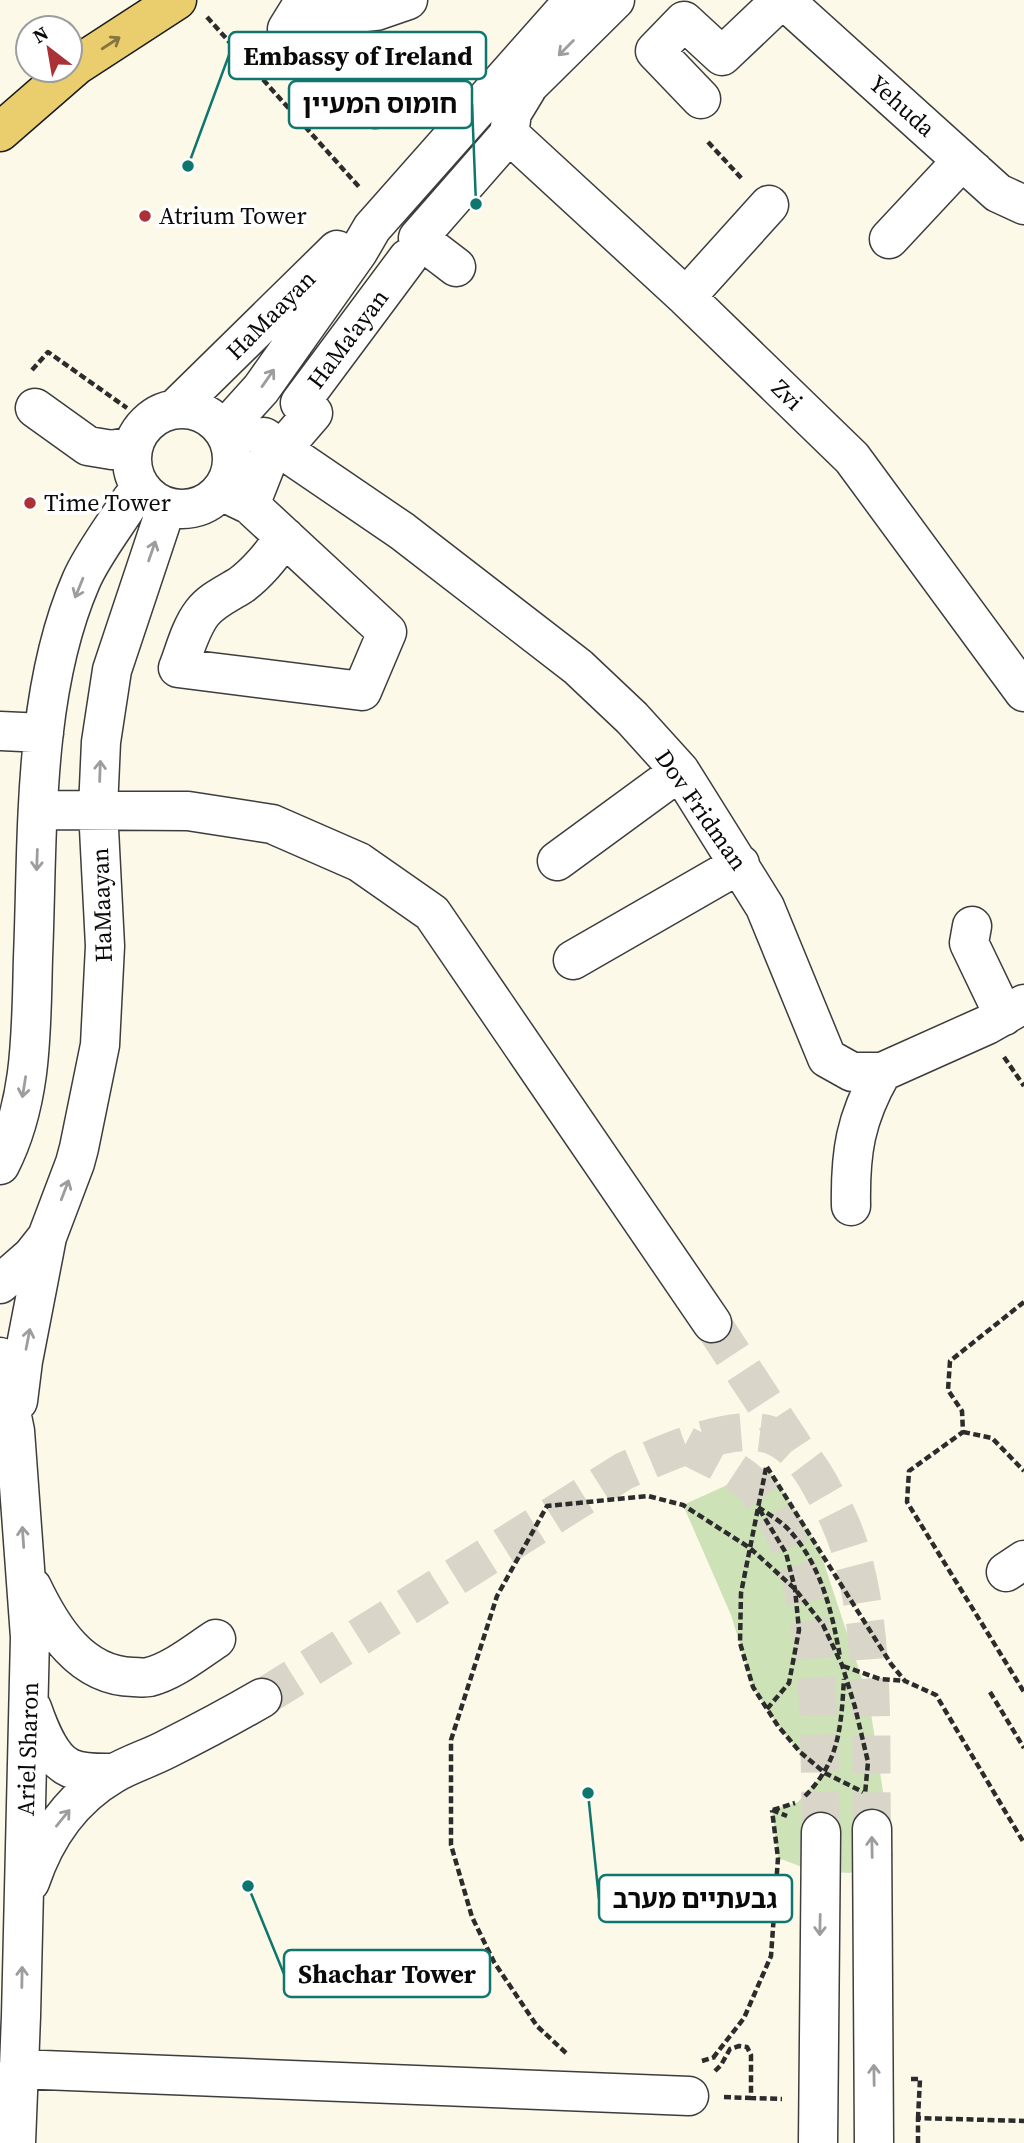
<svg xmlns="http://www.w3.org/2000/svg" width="1024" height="2143" font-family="'Source Serif 4','Noto Sans Hebrew',serif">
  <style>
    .green { fill: #cde3b7 }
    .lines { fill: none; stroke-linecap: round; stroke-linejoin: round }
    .minor-tunnel { stroke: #d9d5c8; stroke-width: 38; stroke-dasharray: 38 19; stroke-linecap: butt }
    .minor-casing { stroke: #3d3d3d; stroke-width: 41 }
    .major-casing { stroke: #1b1b1b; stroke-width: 41 }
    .path { stroke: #2c2c2c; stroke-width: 4.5; stroke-dasharray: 7 3.5; stroke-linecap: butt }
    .minor { stroke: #fff; stroke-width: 38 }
    .major { stroke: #eacd6c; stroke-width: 38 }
    .oneway { stroke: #857540 }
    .oneway2 { stroke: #9d9d9d }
    .poi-dot { fill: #aa3236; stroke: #fff; stroke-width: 2.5 }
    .labels { text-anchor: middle; stroke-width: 7; stroke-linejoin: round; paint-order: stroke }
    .street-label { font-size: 24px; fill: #0a0a0a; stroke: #fff }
    .poi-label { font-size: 24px; fill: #0a0a0a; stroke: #fff; text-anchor: start }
    .leader { fill: none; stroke: #0f766e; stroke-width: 2.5 }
    .callout-dot { fill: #0f766e; stroke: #fff; stroke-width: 2.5 }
    .callout { fill: #fff; stroke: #0f766e; stroke-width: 2.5 }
    .callout-label { font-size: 26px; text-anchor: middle; font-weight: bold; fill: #0a0a0a }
  </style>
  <rect width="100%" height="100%" fill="#fdf9e9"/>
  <path class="green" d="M767,1467L819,1548L869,1700L893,1857L850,1873L813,1871L778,1858L772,1810L798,1802L824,1773L800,1752L778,1726L753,1687L731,1615L683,1505Z"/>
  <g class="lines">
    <path class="minor-tunnel" d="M712,1323L795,1449
      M685,1445C710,1458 738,1469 757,1490C826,1569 818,1732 821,1832
      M262,1698L624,1471C662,1455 730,1422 771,1435C796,1444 812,1469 824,1492C829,1501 835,1510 839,1520C878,1605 870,1736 872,1829"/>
    <g class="minor-casing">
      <path id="minor" d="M784,0L998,193L1024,205
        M314,11L328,13L374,0
        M350,14L376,11L408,0
        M287,29L300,8C314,33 348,102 375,109L381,106L384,101C375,71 356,41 339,15
        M701,99L655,51L684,21L722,56L781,0
        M509,134L686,297L852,458L1024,692
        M509,134L512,113L529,85L615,0
        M889,239L959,164L974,171
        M456,267L418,238L509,134
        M686,297L769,205
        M35,408L88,446L112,450L133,446
        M132 459a50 50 0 1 1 100 0a50 50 0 1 1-100 0Z
        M175,409L337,250
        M224,430L261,389L358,252L372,228L574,0
        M264,437L402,531L578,667L632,718L680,771L765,907L827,1058L852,1072H882L987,1025L1024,1004
        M282,449L313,413L300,403L408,258
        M221,491L250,505L387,632L362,691L178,668C185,650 190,629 202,613C212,600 227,594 241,585C259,572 272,554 285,537
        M250,505L274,444
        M0,731L44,733
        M39,810L188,811L272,824L359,862L432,913L712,1323
        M557,861L680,771
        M972,926L969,943L1004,1016
        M573,960L740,864
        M0,1165C33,1101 31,1028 33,958C38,836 32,694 81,581C92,555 116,524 131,500L141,489
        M851,1206C850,1153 855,1119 882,1072
        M0,1284L32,1256L47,1237L75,1163L79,1148L100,1045L105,946L98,809L101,742L112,670L166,508
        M0,1357L15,1431L30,1637L21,2016L16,2143
        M18,1401L23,1361L47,1237
        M1006,1572L1024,1560
        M32,1587C52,1629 81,1676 133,1677C138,1677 144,1678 149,1677C173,1671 196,1652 216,1639
        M32,1708C39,1728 50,1759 70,1768C83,1774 100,1773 114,1773
        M872,1829L874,2143
        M30,1882C45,1837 72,1798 113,1774C130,1764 150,1758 167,1749C199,1733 231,1716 262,1698
        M18,2069L689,2096
        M818,2143L821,1832"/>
    </g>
    <g class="major-casing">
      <path id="major" d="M0,132L77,65L177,0"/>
    </g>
    <path class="path" d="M207,17L360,188
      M708,142L743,180
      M32,370L48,352L127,408
      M1004,1057L1024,1086
      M1024,1302L950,1361L948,1390L962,1411L963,1432L909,1471L907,1502L1024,1692
      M963,1432L992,1438L1024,1471
      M767,1467L891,1664L905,1681L936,1695L1024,1843
      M766,1468L741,1593L740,1643L753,1687L778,1726L800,1752L825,1773L863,1792
      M843,1666L880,1679L905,1681
      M990,1692L1024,1748
      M767,1709L789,1683L799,1630L795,1589L786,1553L758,1507C768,1514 781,1521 789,1530C821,1565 832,1611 840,1657
      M805,1796C840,1761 841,1726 844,1679
      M772,1810L787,1816
      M773,1810L795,1803
      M566,2053L537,2026L494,1962L472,1917L451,1845V1740L497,1596L547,1506L648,1496L683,1505L750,1548L795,1589L823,1625L842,1665L855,1707L868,1762L865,1794
      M713,2058L744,2018L771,1956L778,1858L772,1810
      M702,2061L715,2057
      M715,2071L721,2065L730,2049L739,2046L747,2047L751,2055V2098L782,2099
      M911,2079H920L918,2118
      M724,2097L751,2098
      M918,2143V2118L1024,2121"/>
    <use href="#minor" class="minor"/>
    <use href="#major" class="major"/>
  </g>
  <defs><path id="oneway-shaft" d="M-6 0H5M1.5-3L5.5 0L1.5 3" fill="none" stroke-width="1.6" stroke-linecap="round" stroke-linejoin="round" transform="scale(1.75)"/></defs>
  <use class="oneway" href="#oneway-shaft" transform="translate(111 43) rotate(-33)"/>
  <g class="oneway2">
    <use href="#oneway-shaft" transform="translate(566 48) rotate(135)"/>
    <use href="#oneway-shaft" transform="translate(268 378) rotate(-55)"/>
    <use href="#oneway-shaft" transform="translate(152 551) rotate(-71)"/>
    <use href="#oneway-shaft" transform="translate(79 588) rotate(112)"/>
    <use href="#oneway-shaft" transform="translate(100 771) rotate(-88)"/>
    <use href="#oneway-shaft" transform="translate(37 860) rotate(92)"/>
    <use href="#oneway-shaft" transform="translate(24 1087) rotate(99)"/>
    <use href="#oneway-shaft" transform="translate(65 1190) rotate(-69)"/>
    <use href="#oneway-shaft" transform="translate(28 1339) rotate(-79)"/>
    <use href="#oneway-shaft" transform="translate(23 1537) rotate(-94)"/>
    <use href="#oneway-shaft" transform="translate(63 1818) rotate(-51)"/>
    <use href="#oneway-shaft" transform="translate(872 1847) rotate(-91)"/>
    <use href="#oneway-shaft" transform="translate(820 1925) rotate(91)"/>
    <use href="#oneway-shaft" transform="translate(22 1977) rotate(-89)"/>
    <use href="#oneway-shaft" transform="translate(874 2075) rotate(-91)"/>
  </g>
  <g class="poi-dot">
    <circle cx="145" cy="216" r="7"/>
    <circle cx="30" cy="503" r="7"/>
  </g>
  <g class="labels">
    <g class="street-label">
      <text transform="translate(902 106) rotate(42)" y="8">Yehuda</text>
      <text transform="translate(271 315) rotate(-45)" y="8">HaMaayan</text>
      <text transform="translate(348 339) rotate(-53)" y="8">HaMa'ayan</text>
      <text transform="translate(787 395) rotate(44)" y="8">Zvi</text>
      <text transform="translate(701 810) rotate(55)" y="8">Dov Fridman</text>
      <text transform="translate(102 905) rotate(-92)" y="8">HaMaayan</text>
      <text transform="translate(28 1749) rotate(-88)" y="8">Ariel Sharon</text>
    </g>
    <g class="poi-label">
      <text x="159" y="224">Atrium Tower</text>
      <text x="44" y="511">Time Tower</text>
    </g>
  </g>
  <path class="leader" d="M188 166L229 55M476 204L472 104M588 1793L599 1899M248 1886L284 1974"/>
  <g class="callout-dot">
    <circle cx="188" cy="166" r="7"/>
    <circle cx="476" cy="204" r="7"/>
    <circle cx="588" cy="1793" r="7"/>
    <circle cx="248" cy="1886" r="7"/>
  </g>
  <g class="callout">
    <rect x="229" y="32" width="257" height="47" rx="7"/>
    <rect x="289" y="81" width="183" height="47" rx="7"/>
    <rect x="599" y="1875" width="193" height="47" rx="7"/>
    <rect x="284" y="1950" width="206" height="47" rx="7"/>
  </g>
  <g class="callout-label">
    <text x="358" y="65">Embassy of Ireland</text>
    <text x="380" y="113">חומוס המעיין</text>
    <text x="695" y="1908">גבעתיים מערב</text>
    <text x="387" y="1983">Shachar Tower</text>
  </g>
  <g transform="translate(49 49) rotate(329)"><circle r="33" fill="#ffffff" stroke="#9d9d9d" stroke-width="2"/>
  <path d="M0-5L12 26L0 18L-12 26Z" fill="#aa3236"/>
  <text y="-10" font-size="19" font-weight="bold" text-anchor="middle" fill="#0a0a0a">N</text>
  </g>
</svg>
